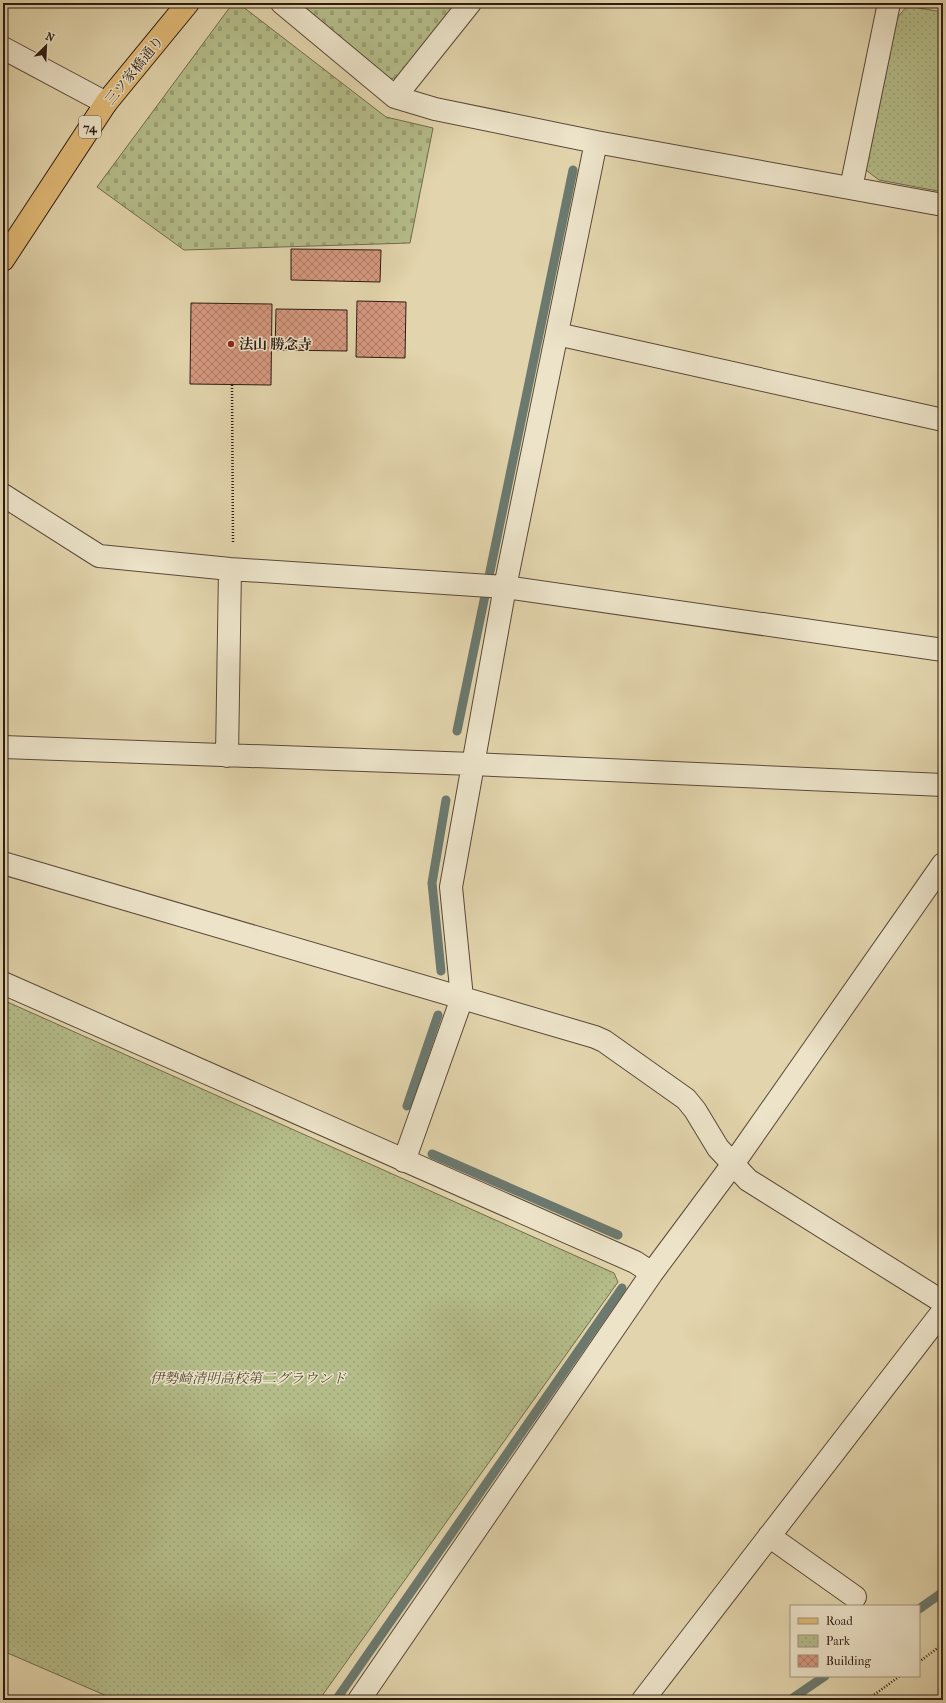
<svg xmlns="http://www.w3.org/2000/svg" width="946" height="1703" font-family="'IM FELL French Canon','Noto Serif JP',serif">
  <style>
    .cemetery { fill: url(#cemetery-stones); stroke: #706c4d }
    .park { fill: url(#park-dots); stroke: #706c4d }
    .lines { fill: none; stroke-linecap: round; stroke-linejoin: round }
    .stream { stroke: #6b796f; stroke-width: 9 }
    .building { fill: url(#building-cross-hatch); stroke: #2d1b11 }
    .minor-casing { stroke: #5a4938; stroke-width: 24 }
    .major-casing { stroke: #2d1b11; stroke-width: 24 }
    .path { stroke: #2d1b11; stroke-width: 2.5; stroke-dasharray: 1 2; stroke-linecap: butt }
    .minor { stroke: #ece3c9; stroke-width: 22 }
    .major { stroke: #e1ba76; stroke-width: 22 }
    .poi-dot { fill: #8f2418; stroke: #ece3c9; stroke-width: 1.5 }
    .labels { text-anchor: middle; stroke-width: 3; stroke-linejoin: round; paint-order: stroke }
    .shield { fill: #ece3c9; stroke: #665748; stroke-width: 1 }
    .shield-label { font-size: 13px; font-weight: bold; fill: #2d1b11 }
    .street-label { font-size: 14px; fill: #2d1b11; stroke: #ece3c9 }
    .poi-label { font-size: 14px; font-weight: bold; fill: #2d1b11; stroke: #ece3c9; text-anchor: start }
    .park-label { font-size: 14px; font-style: italic; fill: #564b35; stroke: #ece3c9 }
  </style>
  <defs>
    <pattern id="cemetery-stones" width="16" height="16" patternUnits="userSpaceOnUse"><rect width="16" height="16" fill="#b4bc89"/><path d="M2 7V4a2 2 0 0 1 4 0v3zM10 15v-3a2 2 0 0 1 4 0v3z" fill="#9ba175"/></pattern>
    <pattern id="park-dots" width="8" height="8" patternUnits="userSpaceOnUse"><rect width="8" height="8" fill="#b4bc89"/><path d="M2 2h.1M6 6h.1" fill="none" stroke="#9ba175" stroke-width="1.8" stroke-linecap="round"/></pattern>
    <pattern id="building-cross-hatch" width="8" height="8" patternUnits="userSpaceOnUse"><rect width="8" height="8" fill="#d5987f"/><path d="M0 0l8 8M0 8l8-8" fill="none" stroke="#ad7b67"/></pattern>
  </defs>
  <rect width="100%" height="100%" fill="#e2d4ac"/>
  <filter id="stains"><feTurbulence type="fractalNoise" baseFrequency=".005" numOctaves="4"/><feColorMatrix values="0 0 0 0 .2 0 0 0 0 .09 0 0 0 0 .02 0 0 0 .5 -.17"/></filter>
  <radialGradient id="worn" r=".72"><stop offset=".6" stop-color="#630" stop-opacity="0"/><stop offset="1" stop-color="#630" stop-opacity=".3"/></radialGradient>
  <path class="cemetery" d="M233,3H238L386,117L433,128L410,243L184,250L97,187Z
    M298,3H456L399,77L389,79Z"/>
  <path class="park" d="M907,6L943,12V192L879,180L866,170L897,18Z
    M3,1000L614,1273L618,1282L319,1700H116L3,1651Z"/>
  <g class="lines">
    <path class="stream" d="M457,731L573,170
      M441,971L432,883L446,800
      M407,1106L438,1015
      M432,1154L618,1235
      M919,1609L943,1592
      M336,1700L622,1288
      M790,1700L825,1676"/>
  </g>
  <path class="building" d="M291,249L381,250L380,282L291,280Z
    M357,301L406,302L405,358L356,357Z
    M191,303L272,304L271,385L190,384Z
    M276,309L347,310V351L275,350Z"/>
  <g class="lines">
    <g class="minor-casing">
      <path id="minor" d="M282,3L395,97L435,109L596,142L943,205
        M3,48L106,103
        M395,97L470,3
        M851,188L889,3
        M557,334L943,420
        M3,495L99,556L230,569L505,587L943,650
        M3,747L473,764L943,785
        M227,756L230,569
        M3,863L595,1037L604,1041L686,1099L695,1110L718,1148L748,1180L943,1302
        M3,983L635,1262L652,1273
        M404,1161L462,998L451,887L505,587L596,142
        M769,1536L855,1597
        M359,1700L652,1273L733,1164L943,864
        M643,1700L943,1311"/>
    </g>
    <g class="major-casing">
      <path id="major" d="M3,260L106,103L188,3"/>
    </g>
    <path class="path" d="M232,385L233,543
      M919,1662L943,1644
      M867,1700L900,1676"/>
    <use href="#minor" class="minor"/>
    <use href="#major" class="major"/>
  </g>
  <circle class="poi-dot" cx="231" cy="344" r="4"/>
  <g class="labels">
    <rect class="shield" x="79" y="116" width="22" height="22" rx="3"/>
    <g class="shield-label">
      <text x="90" y="132">74</text>
    </g>
    <g class="street-label">
      <text transform="translate(134 70) rotate(-51)" y="5">三ツ家橋通り</text>
    </g>
    <g class="poi-label">
      <text x="239" y="349">法山 勝念寺</text>
    </g>
    <g class="park-label">
      <text x="248" y="1383">伊勢崎清明高校第二グラウンド</text>
    </g>
  </g>
  <rect width="946" height="1703" fill="none" stroke="#e2d4ac" stroke-width="16"/>
  <rect x="4" y="4" width="938" height="1695" fill="none" stroke="#2d1b11" stroke-width="2"/>
  <rect x="8" y="8" width="930" height="1687" fill="none" stroke="#2d1b11"/>
  <rect x="790" y="1605" width="130" height="72" fill="#ece3c9" stroke="#a0937f"/>
  <rect x="798" y="1618" width="20" height="6" fill="#e1ba76" stroke="#a0937f"/>
  <text x="826" y="1625" font-size="12" fill="#2d1b11">Road</text>
  <rect x="798" y="1635" width="20" height="12" fill="url(#park-dots)" stroke="#a0937f"/>
  <text x="826" y="1645" font-size="12" fill="#2d1b11">Park</text>
  <rect x="798" y="1655" width="20" height="12" fill="url(#building-cross-hatch)" stroke="#a0937f"/>
  <text x="826" y="1665" font-size="12" fill="#2d1b11">Building</text>
  <g transform="translate(46 46) rotate(24)" stroke="#ece3c9" stroke-width="3" paint-order="stroke">
  <path d="M0-3L7 15L0 10L-7 15Z" fill="#2d1b11"/>
  <text y="-6" font-size="11" font-weight="bold" text-anchor="middle" fill="#2d1b11">N</text>
  </g>
  <rect width="100%" height="100%" filter="url(#stains)"/>
  <rect width="100%" height="100%" fill="url(#worn)"/>
</svg>
